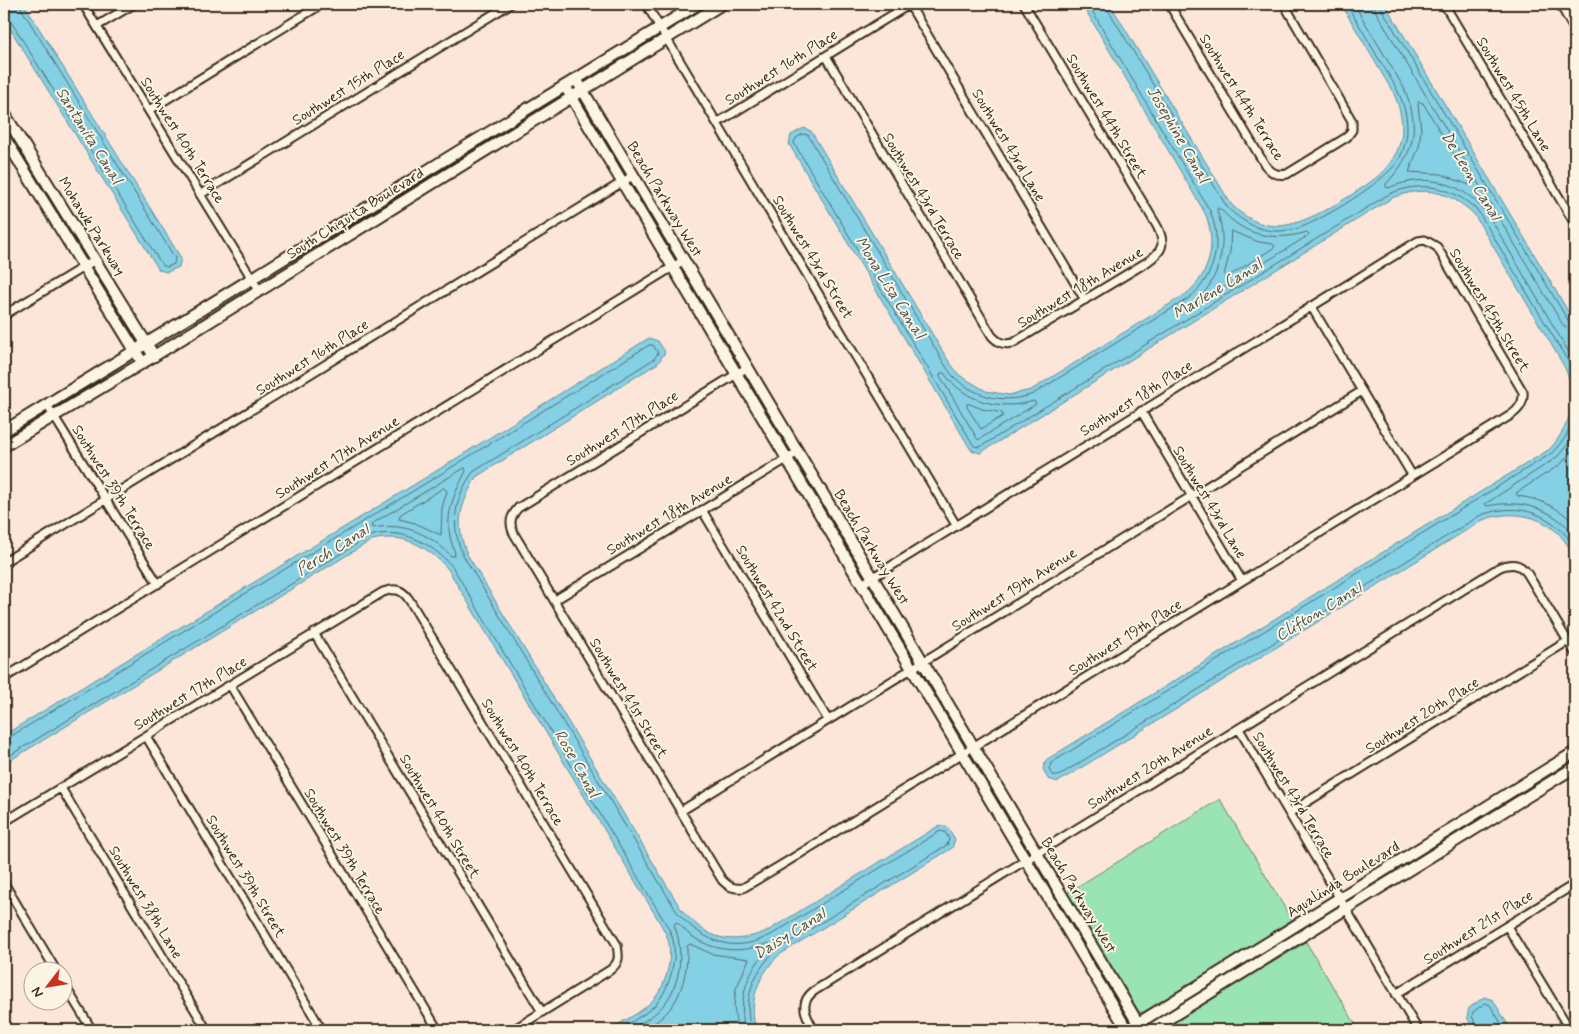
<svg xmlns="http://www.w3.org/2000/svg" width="1579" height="1034" font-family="Mynerve,sans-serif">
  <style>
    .green { fill: #9ae3b2; stroke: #6a8668 }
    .water { fill: #84d0e4; stroke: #678e95 }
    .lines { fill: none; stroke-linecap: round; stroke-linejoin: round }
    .shore { stroke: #586c6d; stroke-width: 1 }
    .street-casing { stroke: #3b2a1e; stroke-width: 11 }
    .secondary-casing { stroke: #3b2a1e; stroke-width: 14 }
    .primary-casing { stroke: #3b2a1e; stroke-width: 14 }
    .street { stroke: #fcf5e5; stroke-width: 7 }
    .secondary { stroke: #fcf5e5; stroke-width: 10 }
    .primary { stroke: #fcf5e5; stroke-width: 10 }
    .labels { text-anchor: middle; stroke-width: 4; stroke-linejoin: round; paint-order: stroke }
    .street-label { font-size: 15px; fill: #3b2a1e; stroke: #fcf5e5 }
    .water-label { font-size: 16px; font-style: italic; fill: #4d5450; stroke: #fcf5e5 }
  </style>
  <rect width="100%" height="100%" fill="#fce5d9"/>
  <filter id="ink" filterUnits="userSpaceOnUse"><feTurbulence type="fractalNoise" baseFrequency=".02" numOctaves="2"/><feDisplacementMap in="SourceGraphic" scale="10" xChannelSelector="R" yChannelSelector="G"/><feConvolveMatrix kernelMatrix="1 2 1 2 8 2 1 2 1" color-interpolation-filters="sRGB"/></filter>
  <g filter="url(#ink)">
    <path class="green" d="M1220,799L1292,920L1144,1012H1139L1067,893Z
      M1306,942L1359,1030H1162Z"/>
    <path class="water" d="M4,4H24L181,258L179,267L167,272L159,270L4,19Z
      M1082,4H1110L1231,204C1244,217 1259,226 1278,226C1305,226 1355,194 1377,177C1386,169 1395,158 1399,146C1405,129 1401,110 1394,94L1341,4H1385L1575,323V558C1571,550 1566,542 1560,535C1540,514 1509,510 1483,520L1058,782L1048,779L1043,769L1046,760L1550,449C1572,423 1579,397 1564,366L1474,214C1449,191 1424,185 1392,198L980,453L971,450L789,144L791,135L804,128L811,131L946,357L959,375L986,391L1009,395L1031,390L1186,294C1211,274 1217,242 1205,213Z
      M649,338L658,341L665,352L658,363L476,477C461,505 454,522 467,554L681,909C708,941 732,946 769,930L940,825L948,828L955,839L952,848L779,955C758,976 748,1001 756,1030H609C621,1022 641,1013 651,1002C666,988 673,959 668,939C666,933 662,927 659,921L448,569C426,545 404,533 372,540L4,764V735L433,473Z
      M1484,997L1493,1000L1511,1030H1474L1467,1017L1469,1008Z"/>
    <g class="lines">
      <path class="shore" d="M1088,4L1210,211C1223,242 1215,277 1189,298L1033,394C1006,404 978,398 956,379C950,374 946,366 942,360L808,135L803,134L796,138L794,143L974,446L980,447L1389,194C1423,180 1452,186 1478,211L1569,363L1575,380
        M1106,4L1107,8L1227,207C1241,221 1259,232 1280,231C1286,230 1293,230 1299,228C1324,219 1383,183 1398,161C1404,151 1407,139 1407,128C1407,100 1391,79 1377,56C1367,38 1357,21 1346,4
        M1354,4L1404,88C1421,128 1415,153 1386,184V187L1388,188C1430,171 1467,183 1492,221L1575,363
        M1374,4L1376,12L1563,325L1568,329L1575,331
        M1381,4V8L1569,322L1575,324
        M4,17L10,20L162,265L167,267L174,264L175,258L21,8L20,4
        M1419,102L1423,103L1470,181L1469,185L1441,174L1409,172L1419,147L1421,130L1418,104Z
        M1218,208C1224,211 1227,217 1233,221C1254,238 1281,240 1307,232L1309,235L1203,301L1201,297C1221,273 1228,241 1217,211Z
        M1231,231L1259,242L1273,244L1275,247L1226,278L1224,275L1230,252Z
        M941,373H944C965,402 1000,411 1034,401L1036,404L978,440L940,376Z
        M970,404L982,409L1002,413L1003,416L981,429L967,407V404Z
        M1575,415L1565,438L1552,453L1051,763L1049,769L1052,775L1058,776L1481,515C1519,501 1555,514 1575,548
        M1575,433L1570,442L1556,458L1485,504L1487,506C1521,499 1554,508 1575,536
        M1575,447L1561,464L1516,493L1518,496C1540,499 1559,507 1575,524
        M465,468L466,471C451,500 442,521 455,553L454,556H451C431,534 403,522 373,528L371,527L372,524Z
        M444,488L447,491L442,508L441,535L415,523L399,519L400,515Z
        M4,739L8,738L436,477L649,345H653L658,353L654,359L473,472C454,498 450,526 463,555L677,912C695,934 723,951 753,942C759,941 765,937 771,935L940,831L945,832L949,839L947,845L775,951C752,975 743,998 751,1030
        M4,759L370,536C402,527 430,542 452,566L663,919C666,924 670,930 672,936C679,956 669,992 654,1006C644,1015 630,1023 618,1030
        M630,1030C639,1024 651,1018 659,1010C681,989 685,951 674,925L676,922C681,925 685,931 690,935C714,952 741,954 768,943L770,944V947C748,971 737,997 745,1030
        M643,1030C650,1026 657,1022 663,1016C682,1000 688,970 687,946L690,944L712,954L749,959L736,989L734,1006L737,1030
        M1478,1030L1472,1016L1473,1012L1485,1003L1490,1005L1505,1030"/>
      <g class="street-casing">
        <path id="street" d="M83,4L259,290
          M646,4L956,525
          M909,4L1085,300
          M1169,4L1265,165C1272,173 1276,176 1287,174L1347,137L1352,130V121L1284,4
          M1444,4L1575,224
          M1560,4L1575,31
          M97,26L134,4
          M826,56L992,336C999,343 1003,345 1013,343L1147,262C1163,251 1166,244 1157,226L1024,4
          M149,110L322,4
          M717,123L910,4
          M201,194L510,4
          M1311,306L1412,475
          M4,315L95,260
          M748,367L518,508C511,516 509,522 513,532L722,880C729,887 733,889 743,888L788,861L1511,415C1520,409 1524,402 1523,392L1437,247L1425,240L1418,241L862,584
          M47,405L158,584
          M1141,411L1242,581
          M702,510L828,720
          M4,562L634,175
          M555,600L798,452
          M314,633L542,1012
          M4,678L684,260
          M230,685L438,1030
          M1239,729L1418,1030
          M146,736L322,1030
          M61,788L207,1030
          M681,811L1362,391
          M1289,813L1568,641
          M4,822L383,592C396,587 403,590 410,601L617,945C619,957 620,962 610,970L513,1030
          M4,883L57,972
          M1507,926L1570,1030
          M62,981L92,1030
          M1396,994L1575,884
          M814,1030C806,1016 798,1003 814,991L1500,567C1512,563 1519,563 1527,573L1575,653"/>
      </g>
      <g class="secondary-casing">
        <path id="secondary" d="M576,79L1142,1030
          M565,86L1127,1030
          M4,113L154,356
          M4,137L142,362
          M1132,1027L1575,752
          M1150,1030L1575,767"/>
      </g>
      <g class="primary-casing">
        <path id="primary" d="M4,431L698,4
          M4,446L154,356L722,4"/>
      </g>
      <use href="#street" class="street"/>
      <use href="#secondary" class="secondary"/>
      <use href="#primary" class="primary"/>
    </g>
  </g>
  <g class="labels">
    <g class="street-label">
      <text transform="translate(781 67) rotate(-32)" y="5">Southwest 16th Place</text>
      <text transform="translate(348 87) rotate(-32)" y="5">Southwest 15th Place</text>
      <text transform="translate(1514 94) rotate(59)" y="5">Southwest 45th Lane</text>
      <text transform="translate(1242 97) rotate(58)" y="5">Southwest 44th Terrace</text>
      <text transform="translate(1107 116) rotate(59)" y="5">Southwest 44th Street</text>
      <text transform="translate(183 140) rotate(58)" y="5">Southwest 40th Terrace</text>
      <text transform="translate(1009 145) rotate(59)" y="5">Southwest 43rd Lane</text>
      <text transform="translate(924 196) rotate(59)" y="5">Southwest 43rd Terrace</text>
      <text transform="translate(665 199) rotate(59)" y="5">Beach Parkway West</text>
      <text transform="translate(355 213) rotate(-32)" y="5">South Chiquita Boulevard</text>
      <text transform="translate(92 226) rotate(58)" y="5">Mohawk Parkway</text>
      <text transform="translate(813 257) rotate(59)" y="5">Southwest 43rd Street</text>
      <text transform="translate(1080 287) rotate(-31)" y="5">Southwest 18th Avenue</text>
      <text transform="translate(1490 310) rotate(59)" y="5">Southwest 45th Street</text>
      <text transform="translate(312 357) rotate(-32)" y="5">Southwest 16th Place</text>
      <text transform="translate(1136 398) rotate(-32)" y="5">Southwest 18th Place</text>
      <text transform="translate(622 428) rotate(-32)" y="5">Southwest 17th Place</text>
      <text transform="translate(337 457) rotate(-32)" y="5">Southwest 17th Avenue</text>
      <text transform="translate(114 487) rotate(58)" y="5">Southwest 39th Terrace</text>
      <text transform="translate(1210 502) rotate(59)" y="5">Southwest 43rd Lane</text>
      <text transform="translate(669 514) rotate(-31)" y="5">Southwest 18th Avenue</text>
      <text transform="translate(872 547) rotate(59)" y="5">Beach Parkway West</text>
      <text transform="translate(1014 589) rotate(-32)" y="5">Southwest 19th Avenue</text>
      <text transform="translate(777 608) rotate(59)" y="5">Southwest 42nd Street</text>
      <text transform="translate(1125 637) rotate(-32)" y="5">Southwest 19th Place</text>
      <text transform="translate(190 693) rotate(-31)" y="5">Southwest 17th Place</text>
      <text transform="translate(629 698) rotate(59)" y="5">Southwest 41st Street</text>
      <text transform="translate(1422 715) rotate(-32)" y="5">Southwest 20th Place</text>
      <text transform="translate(523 762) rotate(59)" y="5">Southwest 40th Terrace</text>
      <text transform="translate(1150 767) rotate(-32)" y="5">Southwest 20th Avenue</text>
      <text transform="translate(1294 795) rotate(59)" y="5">Southwest 43rd Terrace</text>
      <text transform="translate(440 816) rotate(59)" y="5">Southwest 40th Street</text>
      <text transform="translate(345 851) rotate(59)" y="5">Southwest 39th Terrace</text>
      <text transform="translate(246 876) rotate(59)" y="5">Southwest 39th Street</text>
      <text transform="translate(1343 879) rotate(-32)" y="5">Agualinda Boulevard</text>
      <text transform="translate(1079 895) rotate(59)" y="5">Beach Parkway West</text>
      <text transform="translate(146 902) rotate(59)" y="5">Southwest 38th Lane</text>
      <text transform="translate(1478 927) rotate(-32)" y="5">Southwest 21st Place</text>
    </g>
    <g class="water-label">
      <text transform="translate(1179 134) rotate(60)" y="6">Josephine Canal</text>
      <text transform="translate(90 135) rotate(58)" y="6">Santanita Canal</text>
      <text transform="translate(1472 175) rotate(59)" y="6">De Leon Canal</text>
      <text transform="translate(891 287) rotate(58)" y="6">Mona Lisa Canal</text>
      <text transform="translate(1217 288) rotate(-31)" y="6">Marlene Canal</text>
      <text transform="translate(332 549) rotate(-32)" y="6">Perch Canal</text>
      <text transform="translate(1318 611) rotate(-31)" y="6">Clifton Canal</text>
      <text transform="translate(578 763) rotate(60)" y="6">Rose Canal</text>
      <text transform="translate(789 933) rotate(-32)" y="6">Daisy Canal</text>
    </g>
  </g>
  <rect width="1579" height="1034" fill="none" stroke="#fcf5e5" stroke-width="20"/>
  <rect x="10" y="10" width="1559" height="1014" fill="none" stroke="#3b2a1e" stroke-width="2" filter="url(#ink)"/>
  <g transform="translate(48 986) rotate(239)"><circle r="24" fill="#fcf5e5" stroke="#afa495"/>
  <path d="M0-4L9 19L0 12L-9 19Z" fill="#c8321e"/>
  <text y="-8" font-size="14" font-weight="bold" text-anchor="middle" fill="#3b2a1e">N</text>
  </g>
</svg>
